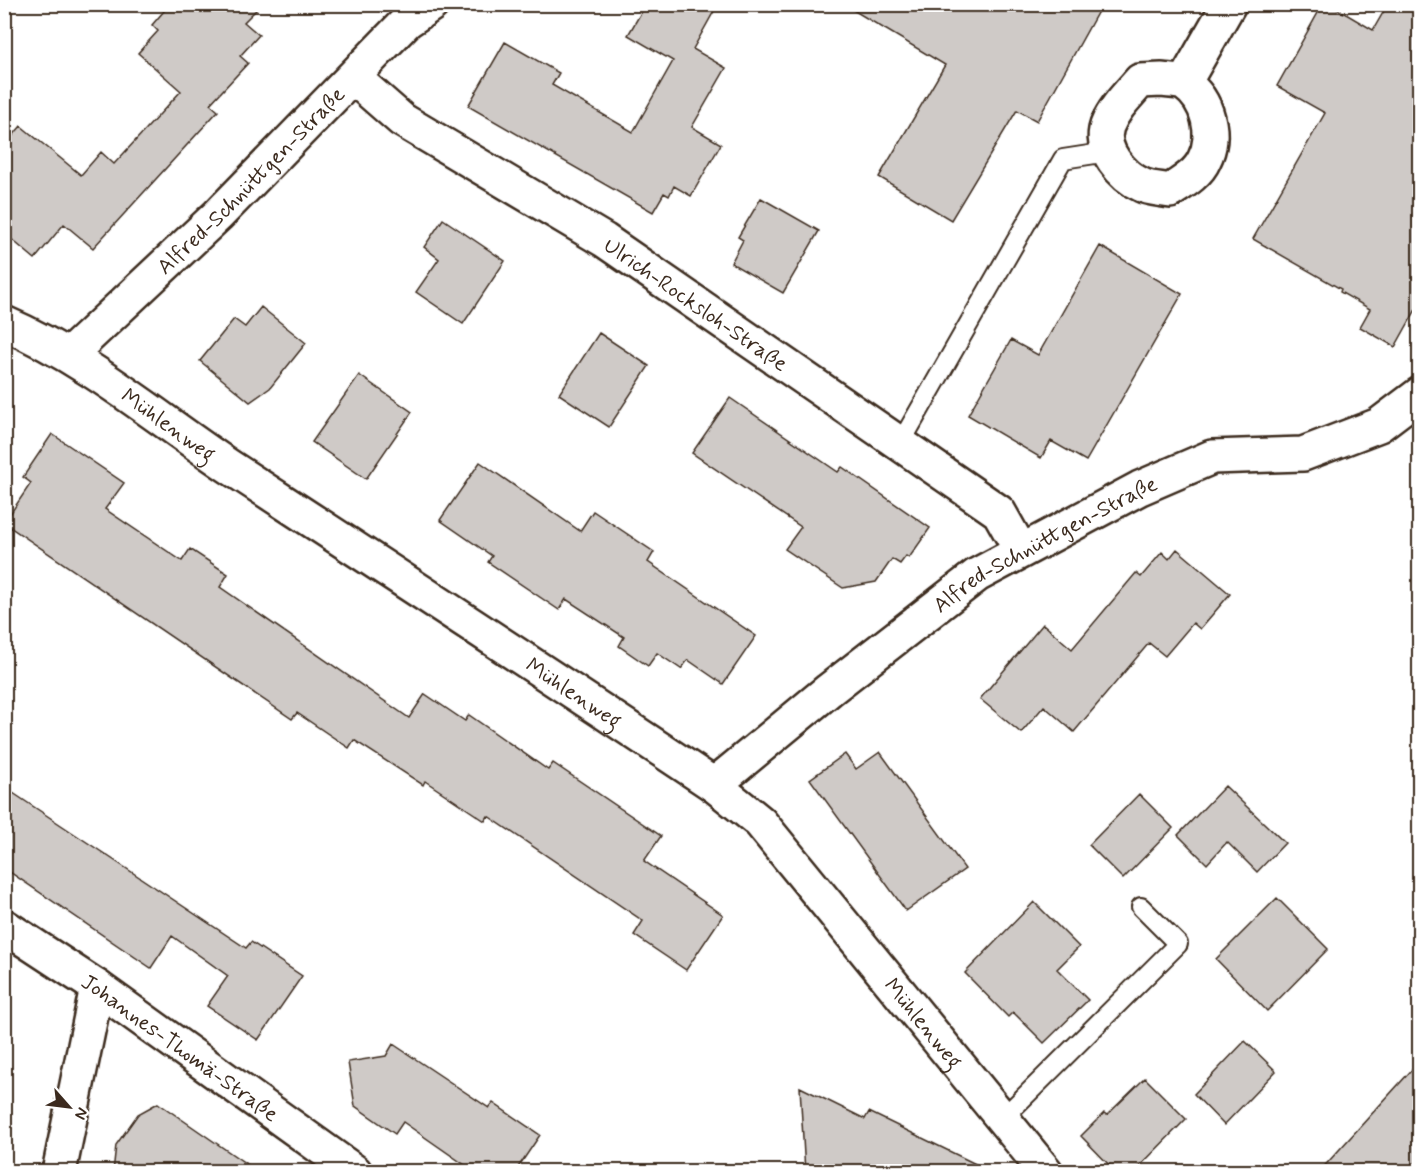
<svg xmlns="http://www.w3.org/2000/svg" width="1424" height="1176" font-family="Mynerve,sans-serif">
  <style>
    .building { fill: #cfcac7; stroke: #3b2a1e; stroke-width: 1.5 }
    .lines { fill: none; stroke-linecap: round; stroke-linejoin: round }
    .lane-casing { stroke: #3b2a1e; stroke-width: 22 }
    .street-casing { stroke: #3b2a1e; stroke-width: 38 }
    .lane { stroke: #fff; stroke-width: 18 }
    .street { stroke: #fff; stroke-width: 33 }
    .labels { text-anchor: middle; stroke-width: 4.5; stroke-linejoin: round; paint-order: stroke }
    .street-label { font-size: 22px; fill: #3b2a1e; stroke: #fff }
  </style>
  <rect width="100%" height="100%" fill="#fff"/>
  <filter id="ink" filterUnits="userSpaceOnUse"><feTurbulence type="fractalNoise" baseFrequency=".0167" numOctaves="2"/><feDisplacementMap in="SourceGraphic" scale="12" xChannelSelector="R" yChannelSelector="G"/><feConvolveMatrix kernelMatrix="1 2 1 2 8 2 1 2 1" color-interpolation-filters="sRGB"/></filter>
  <g filter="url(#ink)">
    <path class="building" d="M170,4H262L244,22L259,35L240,56L248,63L210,104L218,111L93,248L64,224L35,259L4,233V146L21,126L81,175L101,152L114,164L181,91L138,53L158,31L152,25Z
      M646,4H718L693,49L726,68L692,127L721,144L691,196L674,186L669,196L664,193L653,212L468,106L505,42L559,73L552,85L633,132L673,61L628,35Z
      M843,4H1102L1037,121L1017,110L951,220L879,177L945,65Z
      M1323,4H1329L1373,30L1388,4H1419V304L1395,347L1360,327L1370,309L1340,292L1341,289L1253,239L1325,113L1277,86Z
      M761,198L819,231L783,293L731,263L743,240L738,237Z
      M443,219L505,261L463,324L416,292L439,259L424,247Z
      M1100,246L1182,294L1086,461L1051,441L1041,458L968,415L1011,340L1038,355Z
      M261,307L306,343L270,388L250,402L200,361L234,319L245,327Z
      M599,333L649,366L609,427L559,394Z
      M359,375L412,412L366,479L312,442Z
      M730,398L838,472L842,467L930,528L909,558L906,556L900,564L892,559L876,582L843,588L785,549L801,527L692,453Z
      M52,434L124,483L105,509L182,561L190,549L228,574L220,587L409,718L425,694L465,721L469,715L548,770L553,763L661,836L644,861L723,915L686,970L634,935L643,921L488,816L485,821L425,781L423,785L354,740L349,748L297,713L292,719L4,523L31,483L23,477Z
      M480,462L580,531L593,511L654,552L648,562L756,636L723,684L688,660L681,669L657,653L648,666L619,646L624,637L566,599L559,610L488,562L492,556L440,520Z
      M1177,549L1230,594L1200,629L1193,623L1165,656L1149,643L1074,732L1044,706L1021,733L980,699L1043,624L1072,649L1136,573L1141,577L1162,552L1169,559Z
      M880,752L965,869L906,911L810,779L845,754L856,769Z
      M1225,786L1285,843L1257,872L1227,842L1207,864L1178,835Z
      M4,787L246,948L251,942L302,976L258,1040L207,1006L228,976L172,936L151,968L4,868Z
      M1139,794L1173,828L1123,879L1089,845Z
      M1277,898L1328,949L1267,1011L1216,959Z
      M1034,902L1079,947L1057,969L1088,1000L1044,1043L1013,1012L1008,1017L965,973Z
      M1245,1041L1276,1071L1224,1125L1194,1094Z
      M393,1044L489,1108L493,1103L540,1135L515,1172H475L403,1122L395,1134L355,1106L348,1062L386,1056Z
      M1419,1062V1161L1410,1172H1319Z
      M1145,1078L1186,1119L1134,1172H1116L1081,1136L1104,1113L1107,1115Z
      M800,1087L865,1119L869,1112L992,1172H805Z
      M158,1103L258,1172H113L116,1145L138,1114Z"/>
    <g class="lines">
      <g class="lane-casing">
        <path id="lane" d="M900,444L1063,159L1108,152
          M1001,1120L1178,944L1141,907"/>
      </g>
      <g class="street-casing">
        <g id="street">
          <path id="s1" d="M354,78L402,120L604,240L999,512L1021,551"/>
          <path d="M1162,80C1168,81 1180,81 1185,84C1208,100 1217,135 1204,160C1198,174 1182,183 1170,191C1161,189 1150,189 1142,185C1122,176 1099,149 1107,126C1114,108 1128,95 1140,81Z"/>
          <path d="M1184,83L1229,4"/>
          <path id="s2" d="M4,323C88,359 158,419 233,469C394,574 554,678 714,785L760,822L1046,1172"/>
          <path id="s3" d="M69,355L218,215L407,21L432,4"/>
          <path id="s4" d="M714,785L829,690L977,575L1140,488L1212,457L1303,454L1379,425L1420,394"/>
          <path id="s5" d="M4,926L97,987L355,1172"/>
          <path d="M59,1172L97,987"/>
        </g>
      </g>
      <use href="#lane" class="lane"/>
      <use href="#street" class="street"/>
    </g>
  </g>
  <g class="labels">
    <g class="street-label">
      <text dy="8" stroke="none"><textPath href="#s3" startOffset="252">Alfred-Schnüttgen-Straße</textPath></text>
      <text dy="8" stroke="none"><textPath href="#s1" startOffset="411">Ulrich-Rocksloh-Straße</textPath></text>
      <text dy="8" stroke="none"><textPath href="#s2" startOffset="194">Mühlenweg</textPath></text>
      <text dy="8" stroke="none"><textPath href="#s4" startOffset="411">Alfred-Schnüttgen-Straße</textPath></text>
      <text dy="8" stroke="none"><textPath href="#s2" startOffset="680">Mühlenweg</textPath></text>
      <text dy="8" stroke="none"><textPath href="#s2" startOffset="1166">Mühlenweg</textPath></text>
      <text dy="8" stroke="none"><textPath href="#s5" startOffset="214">Johannes-Thomä-Straße</textPath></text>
    </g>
  </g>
  <rect width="1424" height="1176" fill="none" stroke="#fff" stroke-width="24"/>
  <rect x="12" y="12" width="1400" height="1152" fill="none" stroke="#3b2a1e" stroke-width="2" filter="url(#ink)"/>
  <g transform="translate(69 1107) rotate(118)" stroke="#ffffff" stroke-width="4.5" paint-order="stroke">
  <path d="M0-4.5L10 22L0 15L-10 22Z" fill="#3b2a1e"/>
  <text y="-9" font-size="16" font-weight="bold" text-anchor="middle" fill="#3b2a1e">N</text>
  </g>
</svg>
